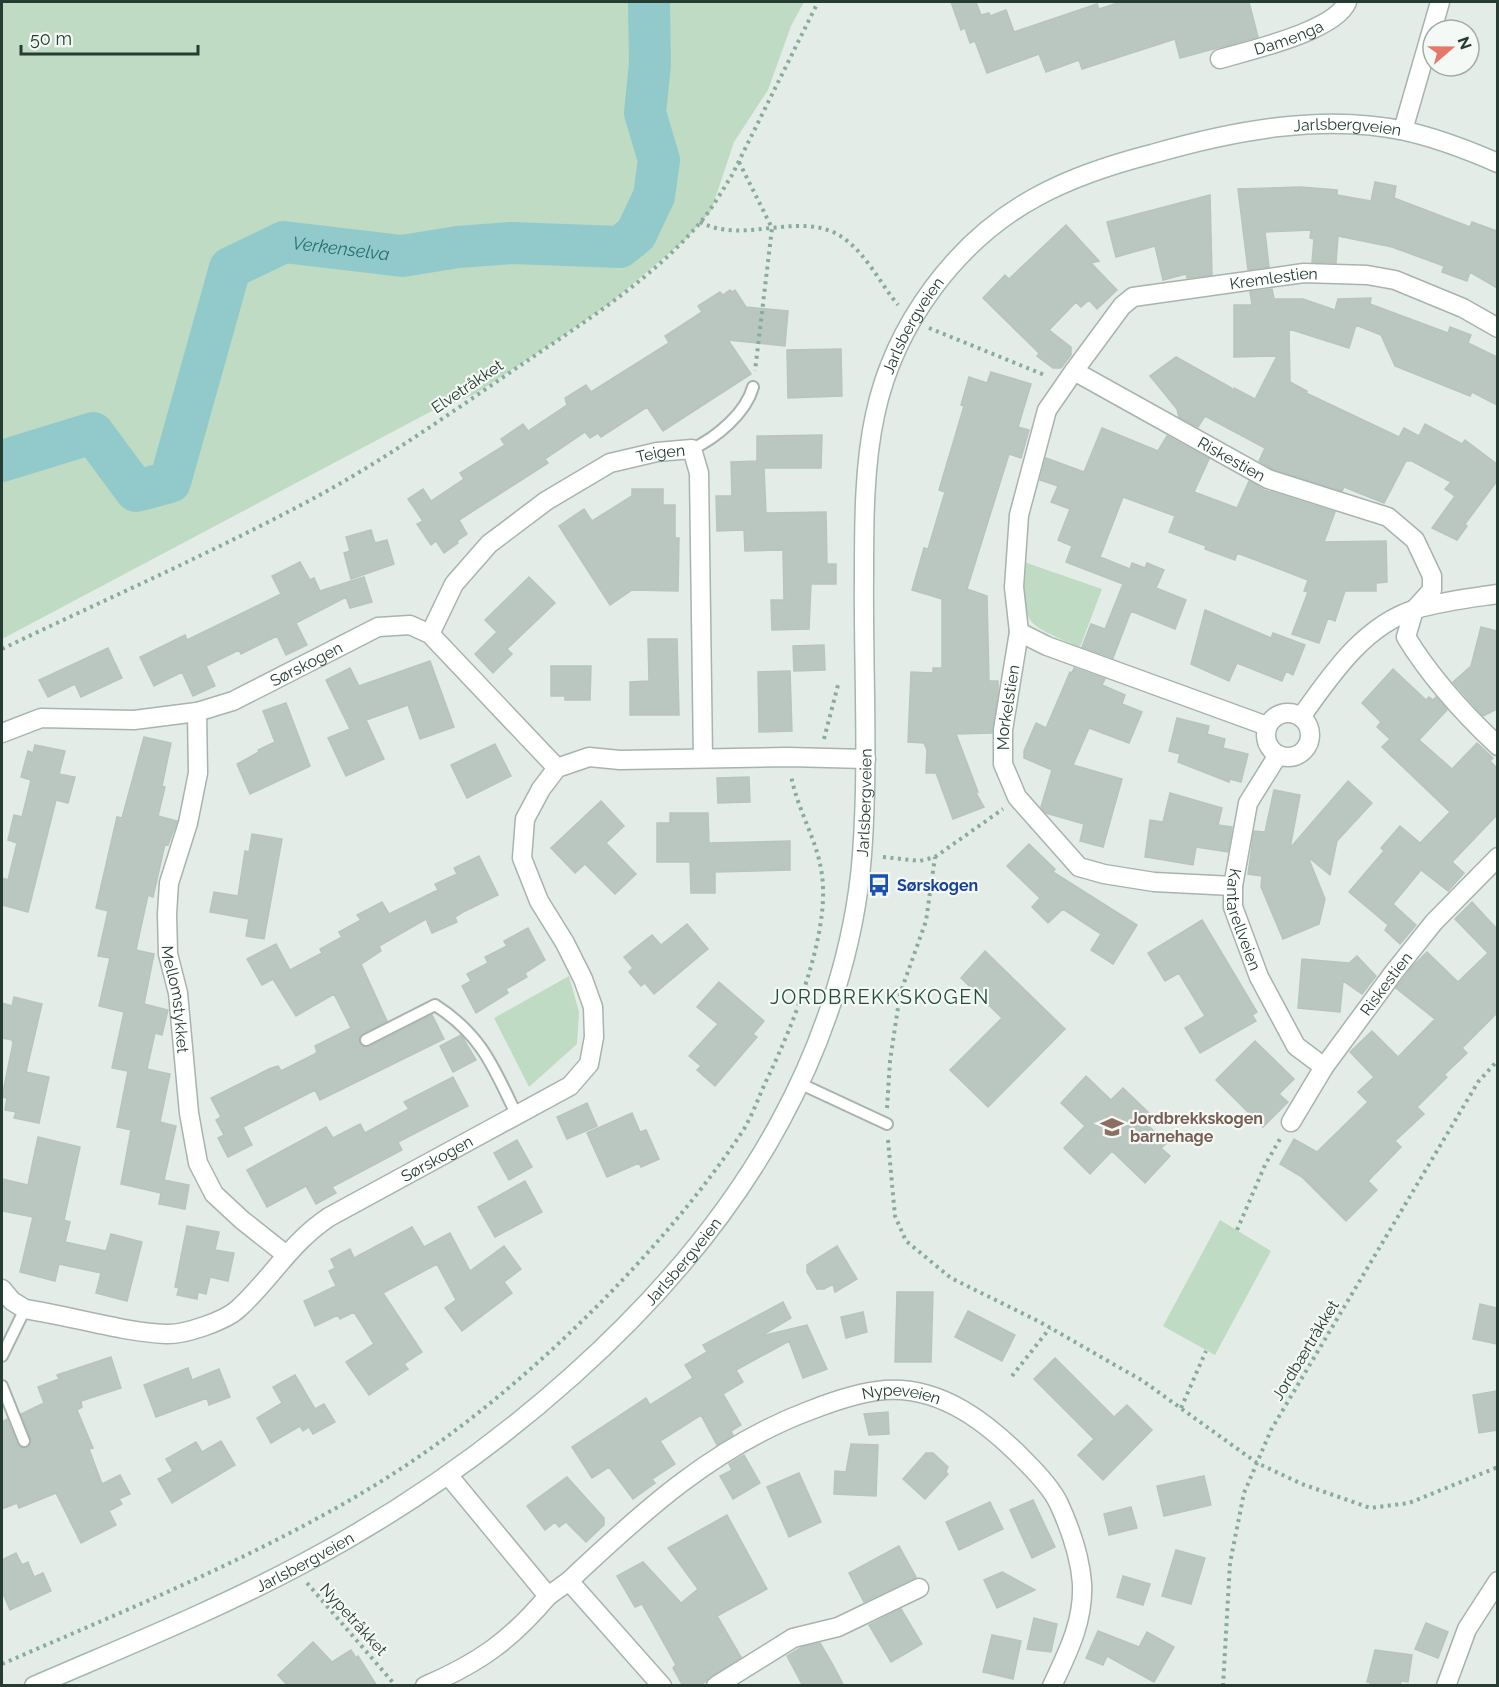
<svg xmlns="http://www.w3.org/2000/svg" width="1499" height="1687" font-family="Raleway,sans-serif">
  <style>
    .green { fill: #bfdbc3 }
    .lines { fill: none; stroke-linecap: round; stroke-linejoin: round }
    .river { stroke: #92cacb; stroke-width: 42 }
    .building { fill: #b9c7c0; stroke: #b7c5bd; stroke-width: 1.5 }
    .service-casing { stroke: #a7b4ad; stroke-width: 14 }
    .minor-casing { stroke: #a7b4ad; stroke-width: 21 }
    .tertiary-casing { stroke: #a7b4ad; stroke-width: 21 }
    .secondary-casing { stroke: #a3b7ae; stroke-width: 21 }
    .path { stroke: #88ac9c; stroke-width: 4; stroke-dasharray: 3 4.5; stroke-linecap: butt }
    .service { stroke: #fff; stroke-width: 10 }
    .minor { stroke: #fff; stroke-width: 18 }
    .tertiary { stroke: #fff; stroke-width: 18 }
    .secondary { stroke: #fff; stroke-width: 18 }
    .labels { text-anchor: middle; stroke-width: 4.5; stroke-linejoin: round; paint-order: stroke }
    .street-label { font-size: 16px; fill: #253c33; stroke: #f4f9f6 }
    .transit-label { font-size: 16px; font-weight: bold; fill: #164399; stroke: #f4f9f6; text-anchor: start }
    .education-label { font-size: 16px; font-weight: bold; fill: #785e54; stroke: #f4f9f6; text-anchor: start }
    .water-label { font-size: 18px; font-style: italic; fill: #256f72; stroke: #f4f9f6 }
    .quarter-label { font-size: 20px; letter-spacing: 1.5px; fill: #234c3d; stroke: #f4f9f6 }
  </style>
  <rect width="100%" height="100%" fill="#e4ece7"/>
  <path class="green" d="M2,2H804L791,26L768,90L734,142L711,211L685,240L610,303L560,338L475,394L430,412L2,639Z
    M1024,562L1102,589L1080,647C1023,623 1022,625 1024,562Z
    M569,976L579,1012L577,1044L529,1087L494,1018Z
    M1220,1220L1271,1251L1215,1355L1163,1326Z"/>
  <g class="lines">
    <path class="river" id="s1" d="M2,461L93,433L136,491L170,482L230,268L284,242L402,256L458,247L511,243L620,247L636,234L654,196L659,160L645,113L650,64L649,2"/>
  </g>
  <path class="building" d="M951,2H976L981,15L989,13L990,16L1006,10L1014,32L1097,4L1099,9L1121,2H1249L1258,37L1180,58L1175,39L1082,69L1079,60L1046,72L1039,54L987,73L975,41L970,43L965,28L961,30Z
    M1375,182L1396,186L1394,198L1470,227L1472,222L1497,231V288L1470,272L1467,281L1442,272L1444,266L1392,247L1338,236L1336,263L1312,262L1314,239L1310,238L1311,230L1265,232L1269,267L1248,270L1238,189L1301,187L1337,190V195L1371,201Z
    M1210,195L1212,275L1187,278L1186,274L1163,280L1155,246L1116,257L1107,222Z
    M1066,225L1099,261L1091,263L1117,290L1097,309L1089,300L1081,307L1076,302L1049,330L1071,347V355L1061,368H1053L1037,356L1039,353L983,298L1005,275L1009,279Z
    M1272,289L1274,299H1303L1335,310L1338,299L1371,298L1370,304L1448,333L1450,327L1471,335L1468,343L1497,357V405L1472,392L1470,396L1395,366L1381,335L1356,325L1349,348L1289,329L1290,382L1307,391L1306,393L1399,437L1404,428L1419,436L1425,424L1462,444L1465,440L1497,464V481L1465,524L1467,526L1457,540L1432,528L1455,496L1445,489L1451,482L1412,461H1406L1384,503L1344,487L1342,491L1272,469L1259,461L1265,448L1205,416L1198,427L1179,417L1177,409L1150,376L1176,357L1230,387L1234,391V388L1255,399L1277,356L1234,357V305H1252L1250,292Z
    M730,290L732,292L735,290L746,307L788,311L785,346L728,340L751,374L663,431L647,407L601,437L598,433L590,438L585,432L545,459L548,463L459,520L467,534L457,541L458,543L444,553L436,541L431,545L417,524L423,521L408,499L423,489L431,501L464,479L460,473L505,445L501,439L523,424L528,431L567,405L565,398L586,385L591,392L669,343L665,336L702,312L698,306L720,292L723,295Z
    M841,349L842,396L788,398L787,350Z
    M991,372L1031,384L1018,427L1029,430L1021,458L1009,454L967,589L987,596L989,681H998V691L992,733L956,734L978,792L975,791L984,807L953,819L936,773H926L927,750L924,743L908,742L911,672L933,673V668H942V599L912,590L924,548L928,549L945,492L939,490L964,406L961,405L969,377L987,383Z
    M1102,428L1158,451L1167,436L1209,459L1194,492L1237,508L1249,481L1264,490L1335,512L1324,542L1386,541L1387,582L1376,583V591H1345L1335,621L1328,618L1319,643L1292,634L1308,592L1304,591L1308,580L1237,553L1235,560L1205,549L1206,546L1169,532L1175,516L1123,497L1100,557L1130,569L1132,563L1145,568L1147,563L1164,570L1156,588L1186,600L1175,629L1131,611L1113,658L1082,647L1091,624L1105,629L1123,584L1066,562L1072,546L1058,540L1070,509L1051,502L1058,486L1040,480L1046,458L1084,472Z
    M822,435L821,468H764L766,513L826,512L827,564H836V584H811L809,629L772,630L771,600H784L783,550L745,551L744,530L717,531L716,496H732L731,462L757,461V436Z
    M632,489H663V505H675V538H679L678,591L632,590L610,605L559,526L584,509L592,521L632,496Z
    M371,530L375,543L387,540L394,564L351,579L344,553L350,551L346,537Z
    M300,562L310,580L314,578L320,591L364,577L372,602L350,608L346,597L296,623L307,645L286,655L277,636L241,654L239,650L206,666L215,686L193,696L182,672L154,686L140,657L185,635L187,640L281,594L272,576Z
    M529,577L555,603L507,649L512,654L493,673L475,654L497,632L485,620Z
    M1205,610L1271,638L1273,633L1305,645L1293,675L1286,671L1282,681L1237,663L1229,681L1191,664Z
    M1481,627L1497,631V709L1483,716L1453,682L1471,666Z
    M648,639H677L679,715H630V682L649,681Z
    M824,645L825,670L794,671L793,646Z
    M108,648L122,678L81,697L75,684L48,697L39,680Z
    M430,661L454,727L420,739L408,705L366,720L384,759L346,776L328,738L350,729L326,680L350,668L359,686Z
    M551,666H591L590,700H565V696H551Z
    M1074,668L1105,679L1102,685L1125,695L1122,704L1142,712L1129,743L1089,728L1073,765L1122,779L1103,847L1080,841L1084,824L1046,813L1041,807L1052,770L1024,758V751L1036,723L1046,728L1070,672L1072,673Z
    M1393,669L1426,700L1429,697L1433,700L1436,697L1447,710L1419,740L1452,769L1477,743L1493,758L1490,761L1497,768V815L1452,862L1464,873L1448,891L1421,870L1393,904L1416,925L1400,944L1385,930L1388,925L1349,892L1384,851L1381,848L1400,826L1420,843L1450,812L1382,747L1390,739L1377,727L1381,722L1362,703Z
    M790,671L792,731L759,732L758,672Z
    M286,703L310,766L250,794L237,764L259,752L258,750L275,742L263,711Z
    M1177,718L1209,726L1207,734L1225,739L1223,748L1248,754L1241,782L1230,779L1229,782L1178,762L1180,754L1169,751Z
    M144,737L171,743L162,786L165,787L158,816L177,821L168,845L165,844L153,897L148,895L136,950L154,954L144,1004L168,1010L162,1035L155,1033L147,1069L170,1074L160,1122L176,1126L164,1180L189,1185L185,1209L159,1204L161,1193L121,1184L131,1130L117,1127L128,1071L112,1068L124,1012L99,1006L110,958L98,956L108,911L96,908L117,817L122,818Z
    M495,744L511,776L467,798L451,765Z
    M35,745L65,751L59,774L75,777L68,803L56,800L28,912L2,905V878L8,880L17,843L8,840L14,815L22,817L31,780L21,777L28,751L33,753Z
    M749,777L750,802L718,803L717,778Z
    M1348,781L1372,803L1337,841L1330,875L1308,857L1325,899L1319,924L1283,939L1261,887L1262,876L1248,874L1254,831L1265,832L1274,790L1300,795L1290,848Z
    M1170,793L1222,808L1218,825L1232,827L1228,852L1196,847L1193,865L1145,857L1150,820L1163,822Z
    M601,801L624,826L606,843L636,874L615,894L585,864L575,873L551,848Z
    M670,813H708L709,843L790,841V870L715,872V893H691L690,862H657V823H670Z
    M252,834L282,839L264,939L246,936L249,919L210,912L214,892L238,896L245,851L249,852Z
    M1029,844L1055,869L1053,872L1137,925L1113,964L1091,950L1101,934L1063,909L1048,923L1032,907L1040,898L1007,866Z
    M479,856L498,895L463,912L455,917L457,922L432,933L426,919L379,946L381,951L361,964L387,1021L360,1035L359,1040L361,1046L369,1047L432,1015L444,1039L320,1100L315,1090L243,1127L252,1145L228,1157L218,1138L224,1135L216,1120L221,1117L211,1098L269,1069L278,1066L281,1071L313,1055L317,1052L315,1046L351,1028L334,994L296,1016L273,979L262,985L247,959L276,944L290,970L322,953L320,949L342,937L339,932L361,920L357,915L382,902L389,914L438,890L435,884L457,874L454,868Z
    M1472,902L1497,929V1013L1462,1048L1467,1053L1444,1075L1447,1077L1417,1107L1424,1114L1395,1141L1401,1147L1368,1181L1377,1190L1346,1221L1302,1177L1280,1164L1294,1139L1317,1152L1368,1102L1358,1092L1374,1077L1350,1052L1372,1031L1398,1057L1435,1019L1396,988L1413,966L1427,952L1458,982L1488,953L1455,919Z
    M1202,920L1257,1012L1252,1015L1256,1021L1200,1053L1185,1028L1205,1016L1179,973L1165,981L1148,953Z
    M687,924L708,949L654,994L645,983L641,986L629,972L633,968L624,957L652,935L661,945Z
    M528,928L545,960L525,973L527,977L506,989L508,993L476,1013L462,986L471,981L467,974L488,963L485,957L507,946L504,941Z
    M985,951L1065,1029L988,1107L950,1070L1002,1018L961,978Z
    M1357,956L1376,976L1362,994L1343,981L1340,1012L1298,1008L1302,959L1349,963Z
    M719,982L764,1021L753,1034L757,1037L715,1086L697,1070L701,1066L689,1056L718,1024L697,1007Z
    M14,997L42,1004L26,1072L49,1077L39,1123L14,1118L16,1112L5,1110L7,1098L2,1097L13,1043L12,1040L2,1038V1003L12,1006Z
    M461,1035L476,1060L453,1072L440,1046Z
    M1255,1041L1294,1079L1279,1094L1288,1102L1263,1127L1216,1080Z
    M1086,1076L1111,1100L1123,1088L1149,1113L1142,1120L1167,1143L1161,1148L1170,1156L1145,1183L1112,1151L1090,1174L1064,1148L1085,1126L1061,1103Z
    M453,1077L468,1106L398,1142L402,1150L332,1187L336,1193L316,1204L306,1186L267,1207L247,1170L326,1127L333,1138L360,1124L365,1133L409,1109L404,1102Z
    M587,1103L597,1126L567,1139L557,1117Z
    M632,1113L640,1132L646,1130L659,1159L641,1167L639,1163L607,1177L587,1133Z
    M38,1137L80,1147L64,1220L70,1222L65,1242L106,1251L111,1234L142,1242L127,1301L96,1293L101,1273L59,1264L55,1281L20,1272L33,1217L2,1211V1179L28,1185Z
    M517,1140L532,1167L509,1180L494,1153Z
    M525,1181L542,1212L495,1237L478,1207Z
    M187,1226L219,1232L215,1250L234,1253L228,1281L210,1277L206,1294L198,1292L197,1299L177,1295L179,1288L175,1287Z
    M412,1227L424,1247L450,1233L470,1271L504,1246L521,1269L504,1282L512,1293L462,1331L445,1308L456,1300L437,1264L383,1293L422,1352L404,1364L408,1369L369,1395L346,1362L374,1344L354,1312L340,1319L338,1315L315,1326L304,1301L336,1286L329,1271L335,1268L331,1259L350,1249L354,1258Z
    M837,1246L857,1279L835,1292L833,1284L824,1289H817L807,1272V1265Z
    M897,1292H933L931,1362H895Z
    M783,1302L791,1318L761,1336L807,1325L827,1369L803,1378L789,1341L736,1370L743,1382L723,1394L741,1425L731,1431L733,1435L717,1445L701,1415L660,1441L675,1464L652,1479L655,1483L633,1499L609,1467L592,1478L572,1447L646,1398L650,1405L693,1378L685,1365L707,1352L703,1345Z
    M1480,1304L1497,1308V1344L1473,1339Z
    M968,1311L1015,1335L1002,1361L955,1337Z
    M863,1312L867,1332L846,1338L841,1317Z
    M111,1357L121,1388L81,1401L82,1407L77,1410L93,1448L89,1449L102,1484L120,1475L130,1494L119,1499L122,1504L109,1511L116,1525L81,1543L56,1493L19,1508L17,1503L2,1509V1422L7,1419L17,1444L22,1448H27L31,1439L21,1414L44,1403L38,1387L59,1379L57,1375Z
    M1055,1358L1114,1417L1127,1405L1152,1430L1103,1480L1078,1455L1094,1439L1034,1379Z
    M188,1368L192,1380L219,1369L230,1397L209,1405L207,1398L156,1417L144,1385Z
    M295,1375L315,1409L324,1404L335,1422L313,1434L309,1427L303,1431L300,1426L271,1443L257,1418L282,1403L273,1387Z
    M1497,1391V1430L1479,1433L1473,1395Z
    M888,1412L889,1434L869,1435L864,1414Z
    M221,1441L235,1465L172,1503L158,1479L173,1471L166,1459L196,1442L202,1452Z
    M851,1444L878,1445L876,1496L834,1494L835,1471L846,1472Z
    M926,1453H933L948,1467L946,1472L948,1474L925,1499L903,1479Z
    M744,1455L760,1483L733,1499L720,1476L732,1470L729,1464Z
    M799,1473L821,1522L789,1537L767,1487Z
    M1204,1476L1211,1505L1164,1516L1157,1486Z
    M567,1477L604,1518V1525L586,1542L566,1522L559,1527L555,1522L545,1530L527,1506Z
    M1033,1500L1055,1547L1032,1558L1010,1510Z
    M990,1502L1003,1529L959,1550L946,1522Z
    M1131,1507L1137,1528L1109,1535L1104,1514Z
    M727,1515L767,1589L717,1616L741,1657L699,1686H683L673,1668L676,1665L642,1604L635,1607L617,1576L643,1562L681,1603L698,1589L668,1548Z
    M899,1546L916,1577L864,1602L849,1573Z
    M1176,1550L1205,1558L1191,1604L1162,1596Z
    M16,1553L22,1565L28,1562L34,1577L43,1573L51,1591L10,1610L2,1591V1560Z
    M1002,1572L1035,1590L997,1608L984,1580Z
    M1123,1576L1150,1584L1143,1605L1117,1597Z
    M901,1609L922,1644L891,1662L869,1625Z
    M1034,1618L1057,1624L1051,1652L1027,1649Z
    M1426,1623L1448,1632L1438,1658L1415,1649Z
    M1098,1631L1139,1647L1147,1632L1174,1647L1154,1682L1107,1656L1103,1665L1086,1658Z
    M992,1635L1021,1641L1013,1679L983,1672Z
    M313,1642L332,1662L351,1650L356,1658L358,1656L377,1686H288L278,1675Z
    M820,1643L833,1665L844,1686H803L787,1656L802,1647Z
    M1375,1650L1412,1655L1408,1682L1401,1681L1400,1686H1370V1682H1367Z"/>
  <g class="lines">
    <g class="service-casing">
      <path id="service" d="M692,449C716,438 746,413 753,387
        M366,1040L435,1005C482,1035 494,1068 517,1116
        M799,1083L887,1124
        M2,1356L25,1309
        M2,1386L24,1441"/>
    </g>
    <g class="minor-casing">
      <g id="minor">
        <path id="s2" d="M1220,59C1251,50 1335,31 1347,2"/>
        <path id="s3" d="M1074,371L1122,306L1133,297L1304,273L1367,275L1395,280L1463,308L1498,328"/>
        <path id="s4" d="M1019,632L1014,587L1019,515L1047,410L1074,371L1268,479L1388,517L1415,540L1432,576V590L1414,610L1406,637C1431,678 1463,713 1498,746"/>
        <path id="s5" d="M430,634L454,584L489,544L546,501L610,463L657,452L692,449L699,473L703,758"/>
        <path id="s6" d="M197,712L198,773L188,823L169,883L167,914L168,954L178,993L189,1113L198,1163L214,1194L242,1220L285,1254"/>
        <circle cx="1288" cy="735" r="22"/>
        <path d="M1301,717C1331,675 1364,625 1416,609C1443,601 1470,598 1498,594"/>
        <path id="s7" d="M2,733L41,718L134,720L197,712L233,701L378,627L410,625L430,634L557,768"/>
        <path id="s8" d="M1278,755L1248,803L1233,886V907L1259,977L1296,1046L1324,1067"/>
        <path id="s9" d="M1233,886L1154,882L1104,874L1079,867L1017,797L1003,764V730L1019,632L1047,646L1267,726"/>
        <path id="s10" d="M1291,1122L1324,1067L1394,972L1434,922L1498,857"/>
        <path id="s11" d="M2,1289L12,1301L25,1309C70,1316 122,1332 166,1334C184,1335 225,1321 238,1309C272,1278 289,1244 329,1217L570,1086L589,1064L594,1037L593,1007L583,979L565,943L539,901L522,858L525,819L541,789L557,768L589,757L620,760L788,757L866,759"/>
        <path d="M448,1475L548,1596L569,1581L662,1686"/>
        <path id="s12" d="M569,1581C642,1512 714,1446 811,1410C834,1401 861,1392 885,1390C942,1386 989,1424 1026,1462C1038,1474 1052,1489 1059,1504C1070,1528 1080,1557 1082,1583C1084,1621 1068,1652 1052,1686"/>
        <path d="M425,1686C479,1663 511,1640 548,1596"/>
        <path d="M716,1686L793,1638L838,1627L919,1588"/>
        <path d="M1446,1686L1467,1629L1498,1581"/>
      </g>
    </g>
    <g class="tertiary-casing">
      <path id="tertiary" d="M1403,130L1440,2"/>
    </g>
    <g class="secondary-casing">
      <g id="secondary">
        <path id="s13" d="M34,1686C124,1647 216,1610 302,1564C485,1467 680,1307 780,1122C824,1041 855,947 862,855C869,761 863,667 864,574C864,522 864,466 875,415C894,325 956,240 1038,196C1073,177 1113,164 1152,154C1232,131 1323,113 1405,131C1437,138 1468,150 1498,163"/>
      </g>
    </g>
    <path class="path" d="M739,162L772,228L755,371
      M700,222C742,244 791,214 833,232C862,245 879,282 898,305
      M929,328L1047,376
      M2,649C106,599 214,552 316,497C386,459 452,412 518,367C581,324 649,282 699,224C712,209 722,191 732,175L818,2
      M824,739L838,685
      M883,857L920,861L935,857L1003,809
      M887,1108L890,1061L900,994L926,921L935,857
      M888,1140L895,1216L906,1241L951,1278L1040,1322L1143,1381L1257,1463L1302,1484L1370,1508L1409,1503L1498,1467
      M1237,1230L1265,1165L1280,1139
      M1012,1376L1050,1328
      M1181,1408L1206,1351
      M307,1583L396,1686
      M2,1664C124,1611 247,1561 362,1493C455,1438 537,1368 612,1291C659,1242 706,1187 744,1129C754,1112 760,1093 769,1075C793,1025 825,944 823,888C822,845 798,815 791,775
      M1223,1686L1230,1563L1244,1493L1271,1430L1478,1082L1498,1060"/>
    <use href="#service" class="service"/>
    <use href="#minor" class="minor"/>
    <use href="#tertiary" class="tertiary"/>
    <use href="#secondary" class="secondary"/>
  </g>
  <defs>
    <g id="bus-bare" transform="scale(1.8)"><path d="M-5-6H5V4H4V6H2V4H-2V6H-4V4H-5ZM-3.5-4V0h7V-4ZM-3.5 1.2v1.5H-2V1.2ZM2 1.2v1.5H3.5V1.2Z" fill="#1a4fb4" stroke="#f4f9f6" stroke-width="2.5" paint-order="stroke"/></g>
    <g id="school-bare" transform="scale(1.8)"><path d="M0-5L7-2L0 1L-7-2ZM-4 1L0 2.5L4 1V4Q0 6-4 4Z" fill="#8d6e63" stroke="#f4f9f6" stroke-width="2.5" paint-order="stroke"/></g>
  </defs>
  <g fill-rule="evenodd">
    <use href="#bus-bare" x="879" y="885"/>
    <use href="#school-bare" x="1112" y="1127"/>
  </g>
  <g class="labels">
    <g class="street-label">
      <text dy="6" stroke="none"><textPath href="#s2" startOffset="72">Damenga</textPath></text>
      <text dy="6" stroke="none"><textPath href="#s13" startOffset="2278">Jarlsbergveien</textPath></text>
      <text dy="6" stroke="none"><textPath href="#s3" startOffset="237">Kremlestien</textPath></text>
      <text dy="6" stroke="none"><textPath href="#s13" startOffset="1774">Jarlsbergveien</textPath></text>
      <text transform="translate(467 386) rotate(-34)" y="6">Elvetråkket</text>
      <text dy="6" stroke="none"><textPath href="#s5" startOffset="306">Teigen</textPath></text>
      <text dy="6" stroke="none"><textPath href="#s4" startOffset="454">Riskestien</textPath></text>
      <text dy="6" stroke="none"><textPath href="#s7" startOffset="318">Sørskogen</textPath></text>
      <text dy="6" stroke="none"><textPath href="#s9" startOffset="342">Morkelstien</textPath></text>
      <text dy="6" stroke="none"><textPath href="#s13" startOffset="1288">Jarlsbergveien</textPath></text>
      <text dy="6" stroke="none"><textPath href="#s8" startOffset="176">Kantarellveien</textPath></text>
      <text dy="6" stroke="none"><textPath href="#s10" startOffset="168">Riskestien</textPath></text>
      <text dy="6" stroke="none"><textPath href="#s6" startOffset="292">Mellomstykket</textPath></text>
      <text dy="6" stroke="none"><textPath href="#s11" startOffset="504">Sørskogen</textPath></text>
      <text dy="6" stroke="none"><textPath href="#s13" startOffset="784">Jarlsbergveien</textPath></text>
      <text transform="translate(1305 1350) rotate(-59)" y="6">Jordbærtråkket</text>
      <text dy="6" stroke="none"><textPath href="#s12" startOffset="392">Nypeveien</textPath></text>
      <text dy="6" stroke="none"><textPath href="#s13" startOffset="298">Jarlsbergveien</textPath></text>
      <text transform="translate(354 1619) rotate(48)" y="6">Nypetråkket</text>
    </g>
    <g class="transit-label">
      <text x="897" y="891">Sørskogen</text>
    </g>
    <g class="education-label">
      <text x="1130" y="1124">Jordbrekkskogen<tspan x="1130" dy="18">barnehage</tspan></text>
    </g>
    <g class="water-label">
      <text dy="6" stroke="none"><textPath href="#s1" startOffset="542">Verkenselva</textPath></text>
    </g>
    <g class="quarter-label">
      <text x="880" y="1004">JORDBREKKSKOGEN</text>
    </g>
  </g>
  <rect width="1499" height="1687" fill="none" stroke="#253c33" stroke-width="6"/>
  <g transform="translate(1451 48) rotate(70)"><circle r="28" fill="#f4f9f6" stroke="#a1ada8" stroke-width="1.5"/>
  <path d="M0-4.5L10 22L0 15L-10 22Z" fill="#e4786a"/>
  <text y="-9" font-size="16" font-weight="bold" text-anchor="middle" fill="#253c33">N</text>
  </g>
  <path d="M21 45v9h177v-9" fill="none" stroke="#253c33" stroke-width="3"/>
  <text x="30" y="45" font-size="18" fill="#253c33" stroke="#f4f9f6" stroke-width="4.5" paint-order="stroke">50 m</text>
</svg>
